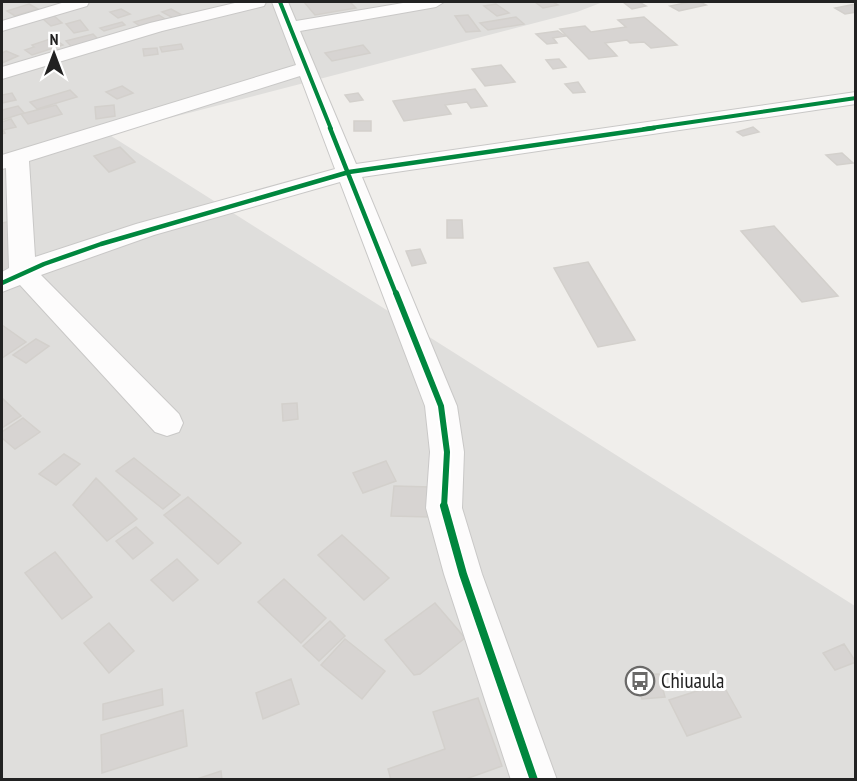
<svg xmlns="http://www.w3.org/2000/svg" width="857" height="781" font-family="'PT Sans Narrow',sans-serif">
  <style>
    .residential { fill: #dfdedc }
    .building { fill: #d7d4d2; stroke: #d3d0cc; stroke-width: 1.5 }
    .lines { fill: none; stroke-linecap: round; stroke-linejoin: round }
    .minor-casing { stroke: #c9c8c7; stroke-width: 2 }
    .minor { fill: #fdfcfc; fill-rule: evenodd }
    .cycleway-far3-casing { stroke: #fff; stroke-width: 6 }
    .cycleway-far2-casing { stroke: #fff; stroke-width: 8 }
    .cycleway-far1-casing { stroke: #fff; stroke-width: 10 }
    .cycleway-casing { stroke: #fff; stroke-width: 11 }
    .cycleway-far3 { stroke: #00873e; stroke-width: 4 }
    .cycleway-far2 { stroke: #00873e; stroke-width: 4.5 }
    .cycleway-far1 { stroke: #00873e; stroke-width: 6 }
    .cycleway { stroke: #00873e; stroke-width: 8 }
    .labels { text-anchor: middle; stroke-width: 6; stroke-linejoin: round; paint-order: stroke }
    .near-poi-label { font-size: 21px; fill: #222; stroke: #fff; text-anchor: start }
  </style>
  <rect width="100%" height="100%" fill="#f0eeeb"/>
  <path class="residential" d="M2,2H603L577,12L108,134L855,606V779L2,780Z"/>
  <path class="building" d="M304,2H350L356,8L315,15Z
    M535,2H553L558,5L543,8Z
    M623,2H639L646,6L632,9Z
    M690,2H700L706,5L679,11L670,6Z
    M29,4L38,9L15,16L7,11Z
    M496,4L509,13L497,16L484,6Z
    M856,4V12L845,14L835,8Z
    M121,9L130,14L118,18L110,12Z
    M171,9L182,15L173,18L162,12Z
    M53,15L62,23L51,26L42,18Z
    M159,15L165,19L140,26L134,22Z
    M468,15L480,31L466,32L455,16Z
    M516,17L524,24L488,30L480,23Z
    M644,17L677,45L651,48L644,42L630,43L627,40L605,43L617,56L589,59L560,29L585,26L591,32L626,27L618,20Z
    M80,20L88,30L74,33L66,24Z
    M122,22L125,25L104,31L100,28Z
    M558,31L565,36L553,38L557,43L547,44L536,34Z
    M93,34L99,40L72,47L66,41Z
    M53,38L63,45L32,55L25,50L34,47L32,45Z
    M181,44L183,49L162,52L160,47Z
    M363,45L370,53L332,61L325,53Z
    M157,48L158,54L144,56L143,49Z
    M6,51L18,56L2,63V53Z
    M559,59L566,67L553,69L546,60Z
    M501,65L515,82L485,86L472,69Z
    M578,82L585,92L573,93L565,84Z
    M122,86L133,93L117,99L106,92Z
    M475,89L487,106L471,108L467,102L445,105L451,114L404,121L393,101Z
    M70,90L77,97L37,109L30,102Z
    M12,93L16,100L2,103V95Z
    M358,93L363,100L350,102L345,95Z
    M56,105L62,114L28,124L21,114Z
    M114,105L115,116L96,119L95,107Z
    M18,106L24,113L2,120V110Z
    M11,119L16,127L3,130L5,133L2,134V122Z
    M354,121H371V131H354Z
    M753,127L759,132L743,136L737,132Z
    M120,147L135,162L109,172L94,156Z
    M842,153L853,163L837,165L826,155Z
    M16,220L17,269L2,272V223Z
    M447,220H462L463,238H447Z
    M774,226L838,296L802,302L741,231Z
    M420,249L426,263L412,266L406,251Z
    M588,262L635,340L598,347L554,268Z
    M2,325L26,342L2,358Z
    M36,339L49,346L26,363L13,355Z
    M2,398L21,416L2,428Z
    M297,403L298,419L283,421L282,404Z
    M23,418L40,432L15,449L2,438V432Z
    M64,454L80,464L56,485L39,474Z
    M134,458L180,495L163,509L116,471Z
    M386,461L396,481L363,493L353,473Z
    M96,478L137,519L107,541L73,505Z
    M394,486L431,487L430,517L391,516Z
    M188,497L241,543L218,564L164,515Z
    M136,527L153,543L133,559L116,541Z
    M342,535L389,578L364,600L318,555Z
    M55,552L92,597L62,619L25,573Z
    M177,559L198,580L173,601L151,580Z
    M284,579L326,618L301,643L258,602Z
    M435,603L465,638L420,674L414,675L385,640Z
    M330,621L345,636L319,661L303,646Z
    M109,623L134,651L109,673L84,643Z
    M345,639L385,671L362,699L321,665Z
    M844,644L856,662L835,670L823,653Z
    M659,674L665,697L642,699L635,675Z
    M291,679L299,704L263,719L256,693Z
    M722,683L741,717L687,736L669,700Z
    M162,689L163,705L103,720V704Z
    M478,698L502,766L463,780H391L388,769L445,749L433,712Z
    M183,710L187,746L102,773L101,735Z
    M221,771L222,780H194Z"/>
  <g class="lines">
    <g class="minor-casing">
      <path id="minor" d="M65,2H89L87,6L2,31V21Z
        M239,2H266L264,6L162,31L2,79V67L150,23Z
        M272,2H288L296,21L409,2H444L436,7L300,31L356,164L856,92V104L362,177L457,406L464,452L462,508L482,574L557,780H511L444,574L426,508L430,452L425,406L340,182L154,235L41,275L179,414L183,423L179,432L167,436L155,432L20,285L2,292V272L9,268L6,168L2,169V155L296,65ZM300,76L335,169L136,224L35,257L29,161Z"/>
    </g>
    <use href="#minor" class="minor"/>
    <g class="cycleway-far3-casing">
      <path id="cycleway-far3" d="M280,2L331,129
        M644,129L856,98"/>
    </g>
    <g class="cycleway-far2-casing">
      <path id="cycleway-far2" d="M330,128L396,294
        M2,283L44,264L101,244L349,172L654,128"/>
    </g>
    <g class="cycleway-far1-casing">
      <path id="cycleway-far1" d="M396,293L441,406L447,452L444,507"/>
    </g>
    <g class="cycleway-casing">
      <path id="cycleway" d="M444,506L463,574L534,780"/>
    </g>
    <use href="#cycleway-far3" class="cycleway-far3"/>
    <use href="#cycleway-far2" class="cycleway-far2"/>
    <use href="#cycleway-far1" class="cycleway-far1"/>
    <use href="#cycleway" class="cycleway"/>
  </g>
  <defs>
    <g id="bus-ring" transform="scale(1.5)"><circle r="9.5" fill="#fff" stroke="#6a6968" stroke-width="1.5"/><path d="M-5-6H5V4H4V6H2V4H-2V6H-4V4H-5ZM-3.5-4V0h7V-4ZM-3.5 1.2v1.5H-2V1.2ZM2 1.2v1.5H3.5V1.2Z" fill="#6a6968"/></g>
  </defs>
  <g fill-rule="evenodd">
    <use href="#bus-ring" x="640" y="681"/>
  </g>
  <g class="labels">
    <g class="near-poi-label">
      <text x="661" y="688">Chiuaula</text>
    </g>
  </g>
  <rect width="857" height="781" fill="none" stroke="#222222" stroke-width="6"/>
  <g transform="translate(54 54)" stroke="#ffffff" stroke-width="4.5" paint-order="stroke">
  <path d="M0-4.5L10 22L0 15L-10 22Z" fill="#222222"/>
  <text y="-9" font-size="16" font-weight="bold" text-anchor="middle" fill="#222222">N</text>
  </g>
</svg>
